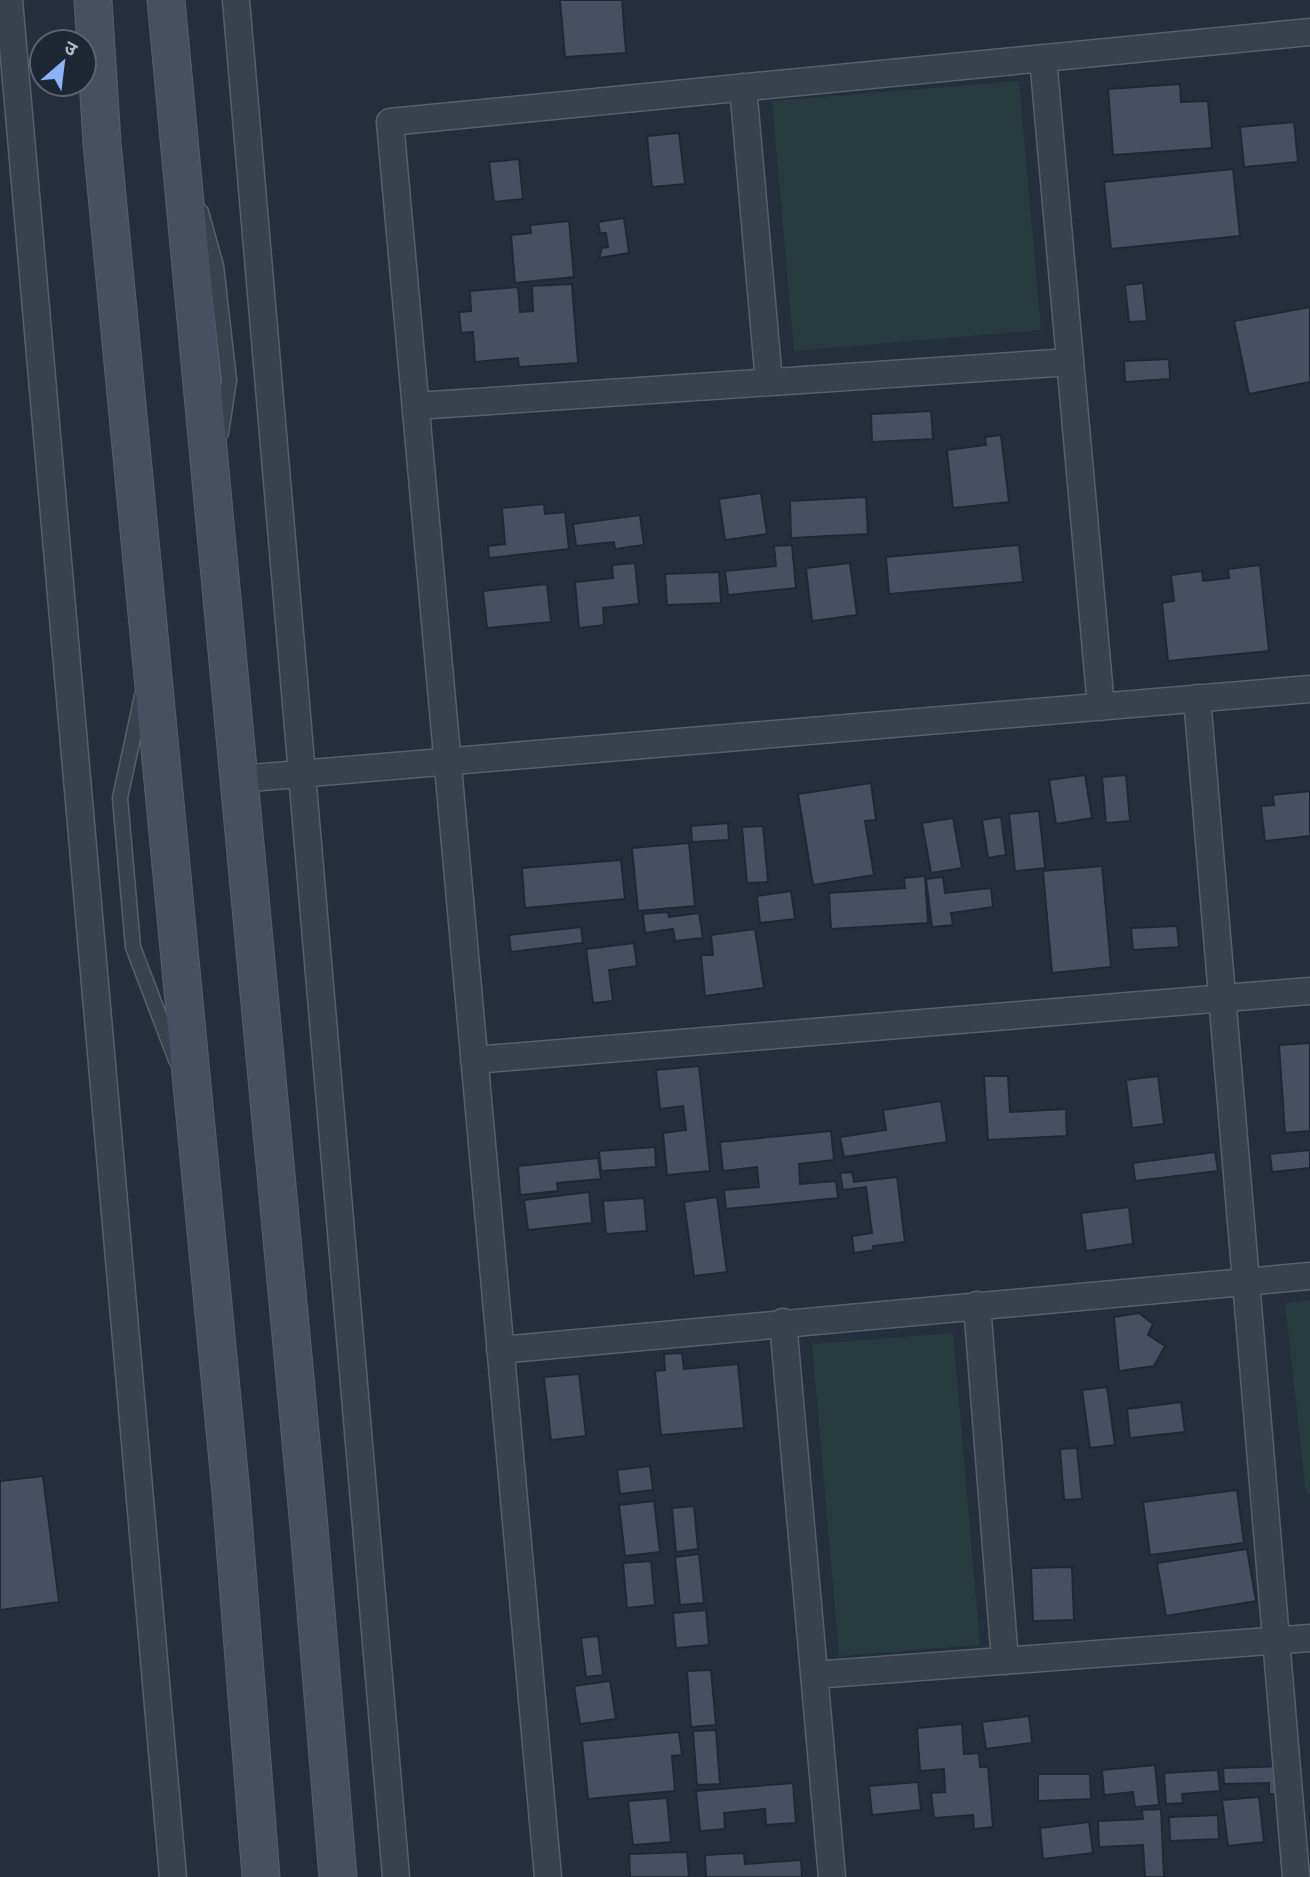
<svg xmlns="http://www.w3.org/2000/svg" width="1310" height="1877" font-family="'DM Sans','Noto Sans Devanagari',sans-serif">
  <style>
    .green { fill: #263c3f }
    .building { fill: #455162; stroke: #1f2835; stroke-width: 2 }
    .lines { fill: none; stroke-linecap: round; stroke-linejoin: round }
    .lane-casing { stroke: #565f6c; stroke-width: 17 }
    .street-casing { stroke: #565f6c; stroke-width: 29 }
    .secondary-casing { stroke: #565f6c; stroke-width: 39 }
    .lane { stroke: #38414e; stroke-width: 14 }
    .street { stroke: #38414e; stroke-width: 26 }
    .secondary { stroke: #465061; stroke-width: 37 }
  </style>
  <rect width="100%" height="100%" fill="#242f3e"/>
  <path class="green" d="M1019,81L1041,330L794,351L772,101Z
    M1310,1300V1493L1306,1494L1285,1303Z
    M953,1333L980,1645L839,1656L812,1344Z"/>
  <path class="building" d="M560,0H622L626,53L565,57Z
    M1180,84L1181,102L1208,101L1212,148L1113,155L1108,89Z
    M1294,122L1298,162L1244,167L1240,127Z
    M679,133L685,184L652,187L647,136Z
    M519,159L523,199L494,202L489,162Z
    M1233,169L1240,236L1111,249L1104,182Z
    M624,218L629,253L599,258L602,248L608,247L606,233H600L598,222Z
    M569,221L574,277L515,283L511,235L531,233L530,225Z
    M1143,283L1147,321L1129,322L1125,285Z
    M572,284L578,363L519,367L518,358L475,362L473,332L461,333L459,312L471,311L470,291L518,287L520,312L533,311L532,286Z
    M1310,307V382L1249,394L1234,321Z
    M1169,359L1170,379L1125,382L1124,361Z
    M931,411L933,439L872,442L871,414Z
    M1001,435L1009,502L953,508L947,450L986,445L985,437Z
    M761,493L767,534L725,540L719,499Z
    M866,497L868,534L791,538L790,501Z
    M544,504L545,514L565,512L569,549L489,558L488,546L505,544L502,508Z
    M640,515L644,545L615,549L614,542L576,546L573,524Z
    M792,545L796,588L728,595L725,571L776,566L774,546Z
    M1019,545L1023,582L889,594L886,557Z
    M635,563L639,604L603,608L604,625L579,628L575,582L613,578L612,565Z
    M850,563L857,615L812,621L806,568Z
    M1260,565L1269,651L1168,661L1162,603L1174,601L1171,575L1202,571L1203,581L1229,578L1228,569Z
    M719,572L721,603L667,605L665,574Z
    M547,584L551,622L487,628L483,591Z
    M1085,775L1092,818L1056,824L1049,780Z
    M1126,775L1130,821L1106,823L1102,777Z
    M871,783L876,820L865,821L874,875L813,885L798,794Z
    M1310,791V836L1265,841L1261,806L1274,805L1273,795Z
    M1039,811L1045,868L1015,871L1009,814Z
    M1001,817L1006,855L988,858L982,820Z
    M953,818L962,868L931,873L922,823Z
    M728,823L729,840L692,842L691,826Z
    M763,826L768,882L747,883L742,827Z
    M689,843L695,906L638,911L632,848Z
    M621,860L625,899L525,908L522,868Z
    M1102,866L1111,967L1052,973L1043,871Z
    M925,876L928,923L831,929L829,893L905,888L904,878Z
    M943,877L945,893L991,888L993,907L951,913L953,925L932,927L926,879Z
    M791,891L795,919L760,923L757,896Z
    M668,912L669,917L699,913L703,938L675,941L673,929L645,933L643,914Z
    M1177,926L1179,947L1133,950L1131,928Z
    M581,927L583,943L511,952L509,935Z
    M755,929L764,988L705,996L701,955H713L711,935Z
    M634,943L637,966L609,970L613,1001L593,1003L586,949Z
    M1310,1043V1131L1285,1133L1279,1045Z
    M699,1066L710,1171L667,1175L663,1133L686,1130L683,1106L660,1109L656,1070Z
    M984,1076H1008L1010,1112L1066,1109L1067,1136L988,1140Z
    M1158,1076L1164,1124L1132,1128L1126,1080Z
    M941,1101L947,1142L844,1157L840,1137L886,1130L883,1110Z
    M831,1131L834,1160L799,1164L800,1184L836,1181L838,1198L726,1209L724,1190L759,1187L757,1167L723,1171L720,1142Z
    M655,1147L656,1167L601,1171L599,1151Z
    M1310,1150V1168L1272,1172L1270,1154Z
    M1215,1152L1218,1171L1135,1181L1133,1163Z
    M598,1158L601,1179L557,1183L558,1191L520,1195L518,1166Z
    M852,1172L854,1182L897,1177L905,1242L873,1246L874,1250L854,1253L852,1236L872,1233L866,1187L843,1190L840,1173Z
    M589,1192L592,1223L528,1230L524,1200Z
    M717,1197L727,1272L694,1276L684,1202Z
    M644,1198L647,1231L606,1234L603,1201Z
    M1129,1207L1133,1244L1086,1251L1081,1213Z
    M1139,1313L1153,1324L1148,1335L1165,1346L1154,1366L1119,1371L1114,1317Z
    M682,1353L684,1369L738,1364L744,1428L661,1435L655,1371L665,1370L664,1354Z
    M579,1374L586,1436L551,1440L544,1377Z
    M1107,1387L1115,1445L1090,1448L1082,1390Z
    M1181,1402L1185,1432L1130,1438L1127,1409Z
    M1077,1448L1082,1499L1064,1500L1060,1449Z
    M650,1466L653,1490L620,1494L617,1470Z
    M43,1476L59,1602L0,1610V1481Z
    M1237,1490L1244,1543L1150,1555L1143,1502Z
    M654,1501L660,1552L625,1556L619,1505Z
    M694,1506L698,1549L676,1552L672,1508Z
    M1247,1549L1256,1601L1166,1616L1157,1563Z
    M699,1554L704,1603L680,1605L675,1557Z
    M651,1561L655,1605L627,1608L623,1563Z
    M1072,1567L1074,1620L1033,1621L1031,1568Z
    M706,1610L709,1645L676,1648L673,1613Z
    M598,1636L603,1675L586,1677L581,1638Z
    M711,1670L716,1725L691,1727L687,1671Z
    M610,1681L616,1719L580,1724L574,1686Z
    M1029,1716L1032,1743L986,1749L982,1722Z
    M962,1724L964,1754L979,1753L980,1767H988L993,1827L974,1829L973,1815L934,1818L931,1793L945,1792L944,1769L920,1771L917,1728Z
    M716,1730L720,1784L697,1785L693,1731Z
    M679,1732L682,1755L672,1756L675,1791L588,1799L582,1741Z
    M1155,1765L1159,1805L1135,1807L1133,1792L1104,1795L1102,1770Z
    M1287,1766L1288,1794H1269V1783L1224,1784L1223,1768Z
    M1218,1770L1220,1791L1182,1794L1183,1803L1166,1804L1164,1773Z
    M1038,1774H1090L1091,1799L1038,1801Z
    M918,1782L921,1810L872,1815L869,1786Z
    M793,1783L796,1823L766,1825L765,1809L724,1813L725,1829L700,1831L696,1791Z
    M1259,1797L1264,1842L1228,1846L1222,1800Z
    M667,1798L671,1842L633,1845L628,1801Z
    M1161,1809L1164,1877H1145L1143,1845L1099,1847L1098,1821L1143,1819L1142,1810Z
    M1218,1815L1219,1839L1170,1841L1169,1817Z
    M1089,1822L1093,1853L1043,1859L1040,1828Z
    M687,1852L689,1877H630L629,1854Z
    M744,1853L745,1864L801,1860L802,1877H706L705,1855Z"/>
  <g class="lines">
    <g class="lane-casing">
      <path id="lane" d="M201,212L216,266L229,380L221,433
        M142,696L120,798L133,947L176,1060"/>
    </g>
    <g class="street-casing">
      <path id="street" d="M9,0L173,1877
        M236,0L396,1877
        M1043,58L1101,707
        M743,87L769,382
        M416,406L1070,362
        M1197,698L1296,1877
        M239,779L1310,689
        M474,1060L1310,991
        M977,1305L1005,1661
        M783,1322L832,1877
        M500,1350L1310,1276
        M814,1675L1310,1638
        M548,1877L390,122L1310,32"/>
    </g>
    <g class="secondary-casing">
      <path id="secondary" d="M93,0L102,143L231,1493L261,1877
        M166,0L309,1527L338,1877"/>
    </g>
    <use href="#lane" class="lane"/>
    <use href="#street" class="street"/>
    <use href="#secondary" class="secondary"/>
  </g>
  <g transform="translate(63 63) rotate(28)"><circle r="33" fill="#1d2633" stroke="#59626f" stroke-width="2"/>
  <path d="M0-5L12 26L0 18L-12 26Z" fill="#8ab4f8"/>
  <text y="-10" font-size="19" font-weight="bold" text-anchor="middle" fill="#b4bcc9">उ</text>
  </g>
</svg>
